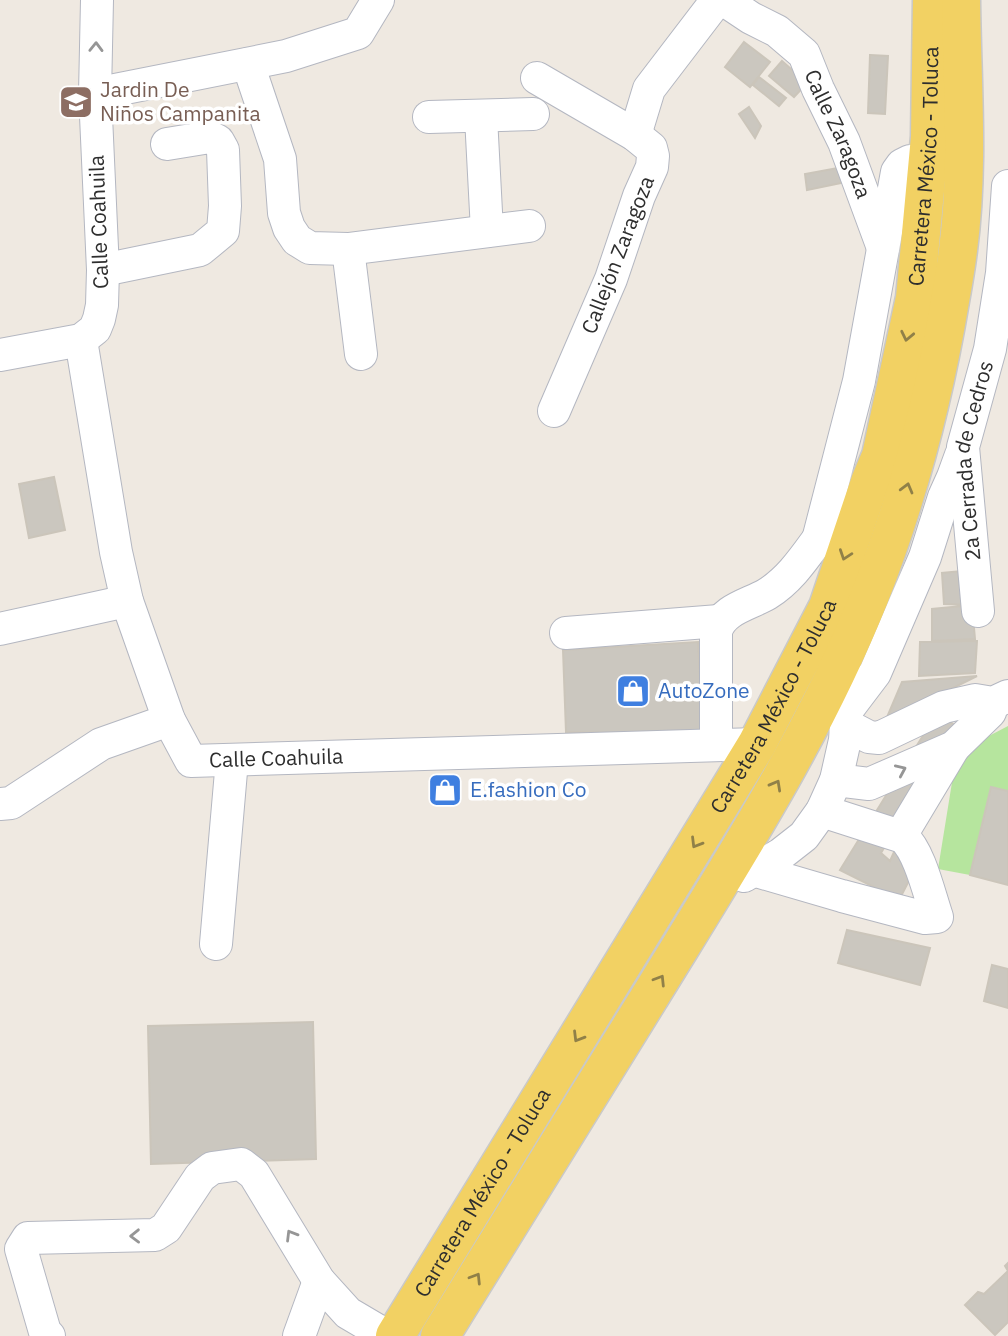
<svg xmlns="http://www.w3.org/2000/svg" width="1008" height="1336" font-family="'IBM Plex Sans',sans-serif">
  <style>
    .green { fill: #b6e59e }
    .building { fill: #cbc7bf; stroke: #cbc5ba; stroke-width: 2 }
    .lines { fill: none; stroke-linecap: round; stroke-linejoin: round }
    .minor-casing { stroke: #b4b7c1; stroke-width: 34 }
    .major-casing { stroke: #c9c9c9; stroke-width: 41 }
    .minor { stroke: #fff; stroke-width: 32 }
    .major { stroke: #f2d163; stroke-width: 38 }
    .oneway { stroke: #969696 }
    .oneway2 { stroke: #908048 }
    .labels { text-anchor: middle; stroke-width: 7; stroke-linejoin: round; paint-order: stroke }
    .education-label { font-size: 21px; fill: #785e54; stroke: #fff; text-anchor: start }
    .street-label { font-size: 21px; fill: #2e2e2e; stroke: #fff }
    .shop-label { font-size: 21px; fill: #366cbe; stroke: #fff; text-anchor: start }
  </style>
  <rect width="100%" height="100%" fill="#efe9e1"/>
  <path class="green" d="M1008,726V791L991,787L970,875L938,869L954,770L968,752L987,737Z"/>
  <path class="building" d="M744,42L770,62L750,87L725,67Z
    M870,55L888,56L885,114L868,113Z
    M782,61L807,83L794,97L769,76Z
    M759,77L786,98L779,106L753,85Z
    M749,107L761,126L755,138L739,114Z
    M849,166L851,181L807,190L805,174Z
    M54,477L65,530L29,538L19,484Z
    M972,570V605L944,604L942,573Z
    M972,605L975,639L932,641V609Z
    M977,641L975,673L919,676L920,642Z
    M698,642L703,735L566,732L563,650Z
    M977,676L885,722L902,682Z
    M937,713L956,726L881,853L890,861L894,852L919,861L898,902L878,889L840,870Z
    M991,787L1008,791V885L970,875Z
    M847,930L930,948L920,985L838,963Z
    M992,965L1008,969V1008L984,1001Z
    M313,1022L316,1159L151,1164L148,1026Z
    M1008,1263V1322L995,1335L965,1305L978,1292L984,1294L1008,1271L1005,1266Z"/>
  <g class="lines">
    <g class="minor-casing">
      <g id="minor">
        <path id="s1" d="M724,0L751,18L777,31L804,54L818,89L844,142L883,248"/>
        <path d="M248,64L280,159L284,213L289,228L297,240L310,248L348,249L529,226"/>
        <path d="M537,78L635,135L651,148L653,156L652,167L639,196L611,279L554,411"/>
        <path d="M95,94L286,56L358,33L378,0"/>
        <path d="M429,117L533,114"/>
        <path d="M481,117L487,231"/>
        <path d="M635,135L649,89L717,0"/>
        <path d="M348,249L361,354"/>
        <path d="M103,270L200,250L223,231L225,206L223,150L218,141L210,137L167,144"/>
        <path id="s2" d="M81,340L116,552L127,601L169,720L191,761L757,744"/>
        <path d="M0,355L81,340L95,329L99,319L102,305L103,270L95,94L97,0"/>
        <path d="M819,536L859,381L897,172L902,165L910,161L927,170"/>
        <path id="s3" d="M978,611L963,447L990,349L1002,273L1008,186"/>
        <path d="M0,629L127,601"/>
        <path d="M566,633L719,621"/>
        <path d="M847,710L875,673L925,557L944,497L953,477L961,455"/>
        <path d="M846,725L869,737L879,738L944,707L975,700L993,703L1008,696"/>
        <path d="M716,745V631C723,609 748,605 767,594C796,576 811,546 832,521"/>
        <path d="M836,780L869,784L954,747L990,712L993,703"/>
        <path d="M0,804L11,803L101,744L169,720"/>
        <path d="M906,827L954,747"/>
        <path d="M753,870L842,896L925,918L937,917C929,894 920,852 903,837L822,811"/>
        <path d="M744,876L781,854L804,836L822,811L836,780L845,740L847,710L836,693"/>
        <path d="M216,944L232,760"/>
        <path d="M49,1336L45,1332L21,1249L28,1238L155,1235L166,1228L200,1177L212,1168L241,1164L254,1174L319,1281L348,1313L387,1336"/>
        <path d="M299,1336L319,1281"/>
      </g>
    </g>
    <g class="major-casing">
      <g id="major">
        <path id="s4" d="M395,1336L757,744L828,607L870,482L881,456L915,298L930,137L932,0"/>
        <path d="M440,1336C510,1223 579,1111 649,998C728,869 812,740 869,598C907,502 933,403 950,301C953,284 956,267 958,250C969,168 962,83 961,0"/>
      </g>
    </g>
    <use href="#minor" class="minor"/>
    <use href="#major" class="major"/>
  </g>
  <defs><path id="oneway-chevron" d="M-2-3.5L2.5 0L-2 3.5" fill="none" stroke-width="1.6" stroke-linecap="round" stroke-linejoin="round" transform="scale(1.75)"/></defs>
  <g class="oneway">
    <use href="#oneway-chevron" transform="translate(96 47) rotate(-89)"/>
    <use href="#oneway-chevron" transform="translate(901 770) rotate(-24)"/>
    <use href="#oneway-chevron" transform="translate(291 1235) rotate(-121)"/>
    <use href="#oneway-chevron" transform="translate(135 1236) rotate(179)"/>
  </g>
  <g class="oneway2">
    <use href="#oneway-chevron" transform="translate(907 336) rotate(102)"/>
    <use href="#oneway-chevron" transform="translate(907 488) rotate(-75)"/>
    <use href="#oneway-chevron" transform="translate(845 555) rotate(109)"/>
    <use href="#oneway-chevron" transform="translate(776 785) rotate(-61)"/>
    <use href="#oneway-chevron" transform="translate(696 843) rotate(121)"/>
    <use href="#oneway-chevron" transform="translate(660 980) rotate(-58)"/>
    <use href="#oneway-chevron" transform="translate(578 1037) rotate(121)"/>
    <use href="#oneway-chevron" transform="translate(476 1278) rotate(-58)"/>
  </g>
  <defs>
    <g id="school-square" transform="scale(1.75)"><rect x="-9" y="-9" width="18" height="18" rx="4" fill="#8d6e63" stroke="#fff"/><path d="M0-5L7-2L0 1L-7-2ZM-4 1L0 2.5L4 1V4Q0 6-4 4Z" fill="#fff"/></g>
    <g id="shop-square" transform="scale(1.75)"><rect x="-9" y="-9" width="18" height="18" rx="4" fill="#3f7fe0" stroke="#fff"/><path d="M-5-2.5h2.3a2.7 3.5 0 0 1 5.4 0H5L5.5 6h-11ZM-1.5-2.5h3a1.5 2.3 0 0 0-3 0Z" fill="#fff"/></g>
  </defs>
  <g fill-rule="evenodd">
    <use href="#school-square" x="76" y="102"/>
    <use href="#shop-square" x="633" y="691"/>
    <use href="#shop-square" x="445" y="790"/>
  </g>
  <g class="labels">
    <g class="education-label">
      <text x="100" y="97">Jardin De<tspan x="100" dy="24">Niños Campanita</tspan></text>
    </g>
    <g class="street-label">
      <text dy="7" stroke="none"><textPath href="#s1" startOffset="184">Calle Zaragoza</textPath></text>
      <text dy="7" stroke="none"><textPath href="#s4" startOffset="1302">Carretera México - Toluca</textPath></text>
      <text transform="translate(99 222) rotate(-92)" y="7">Calle Coahuila</text>
      <text transform="translate(618 255) rotate(-69)" y="7">Callejón Zaragoza</text>
      <text dy="7" stroke="none"><textPath href="#s3" startOffset="152">2a Cerrada de Cedros</textPath></text>
      <text dy="7" stroke="none"><textPath href="#s4" startOffset="735">Carretera México - Toluca</textPath></text>
      <text dy="7" stroke="none"><textPath href="#s2" startOffset="523">Calle Coahuila</textPath></text>
      <text dy="7" stroke="none"><textPath href="#s4" startOffset="168">Carretera México - Toluca</textPath></text>
    </g>
    <g class="shop-label">
      <text x="658" y="698">AutoZone</text>
      <text x="470" y="797">E.fashion Co</text>
    </g>
  </g>
</svg>
